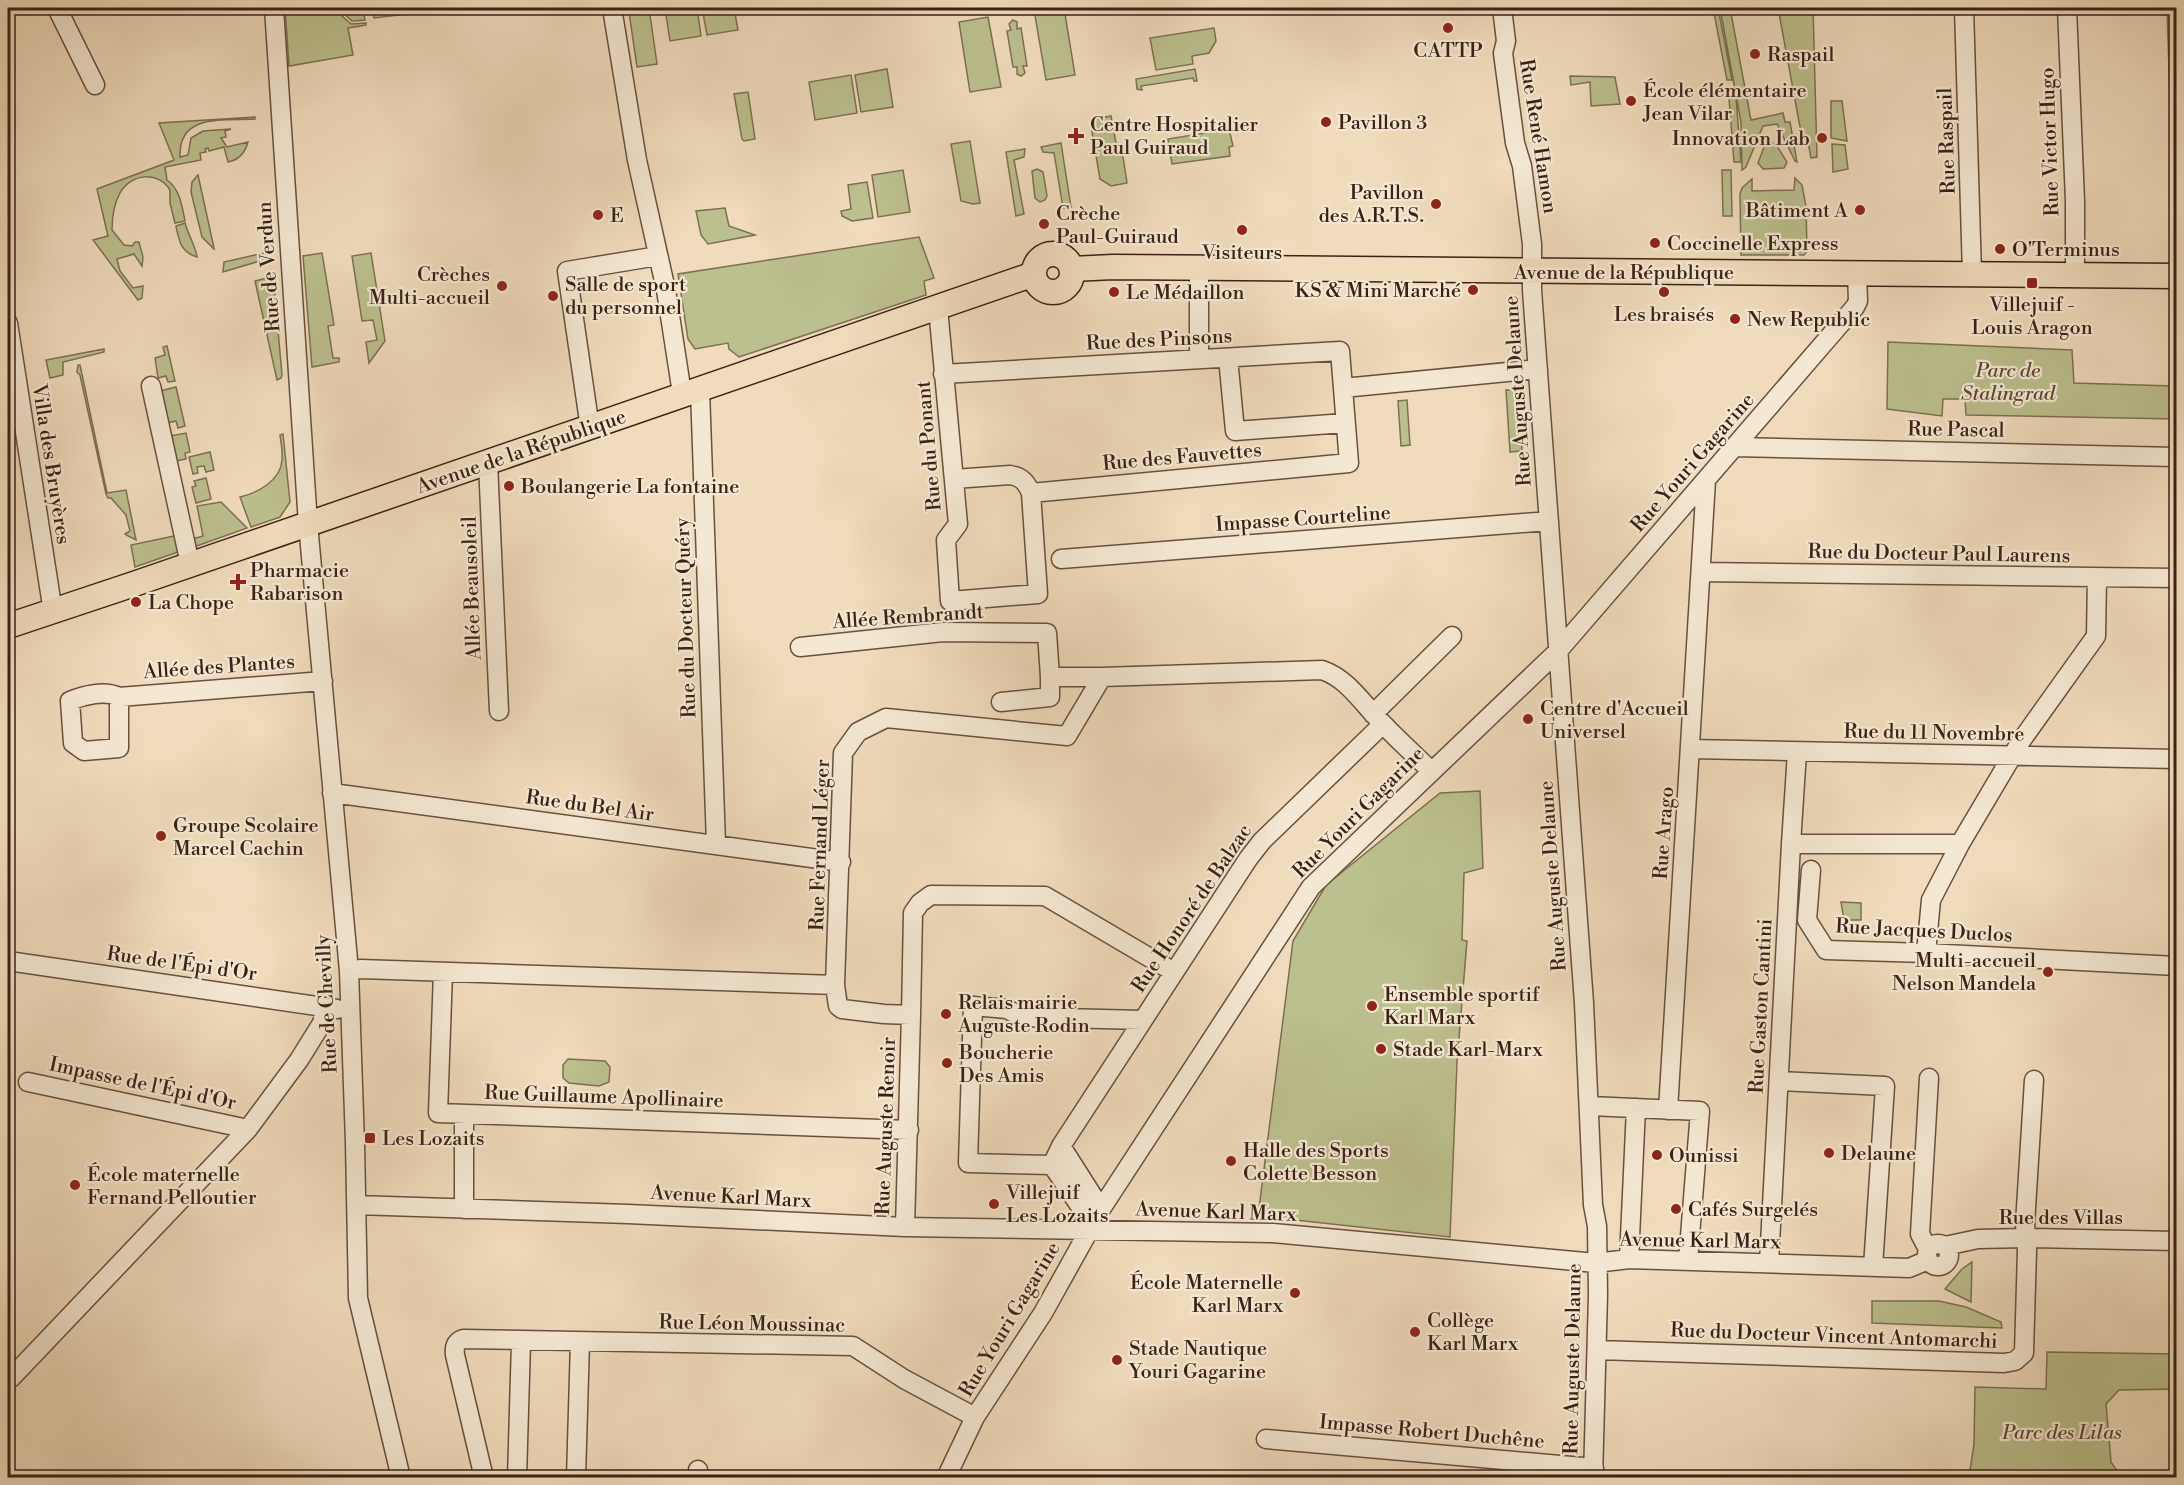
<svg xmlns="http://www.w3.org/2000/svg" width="2184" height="1485" font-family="'Libre Bodoni',serif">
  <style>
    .green { fill: #bcbf8e; stroke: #7c7052; stroke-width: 1.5 }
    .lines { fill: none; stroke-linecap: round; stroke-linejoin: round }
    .minor-casing { stroke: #68503f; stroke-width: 21 }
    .major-casing { stroke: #3b2115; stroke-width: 27 }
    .minor { stroke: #f5e8d3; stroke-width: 18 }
    .major { stroke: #f0dbbc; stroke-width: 24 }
    .poi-dot { fill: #8f2418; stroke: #f5e8d3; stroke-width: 2 }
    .labels { text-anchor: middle; stroke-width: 4.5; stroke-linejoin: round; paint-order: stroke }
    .poi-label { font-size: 20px; fill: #3b2115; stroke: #f5e8d3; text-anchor: start }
    .street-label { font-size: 20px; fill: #3b2115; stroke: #f5e8d3 }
    .park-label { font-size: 20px; font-style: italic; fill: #5b4833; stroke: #f5e8d3 }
  </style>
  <rect width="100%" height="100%" fill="#f0dbbc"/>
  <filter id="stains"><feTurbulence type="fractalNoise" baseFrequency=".00333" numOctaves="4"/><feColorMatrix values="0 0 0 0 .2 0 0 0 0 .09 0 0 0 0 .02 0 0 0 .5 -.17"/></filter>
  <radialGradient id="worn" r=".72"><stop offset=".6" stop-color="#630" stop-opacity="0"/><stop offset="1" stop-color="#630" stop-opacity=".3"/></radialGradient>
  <path class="green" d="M285,8H333L351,24L366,23V25L348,28L353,55L289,66Z
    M338,8H363L365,20L352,21Z
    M372,8H442L443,10L374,18Z
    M649,8L657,64L637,67L629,12Z
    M665,8H697L701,36L670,41Z
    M702,8H734L738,30L707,35Z
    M1051,8H1064L1075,75L1046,80L1034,10Z
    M1713,8H1718L1732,80H1727Z
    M1720,8H1730L1751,120L1783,113L1785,122H1790L1797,162L1795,161L1777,124L1763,126L1746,167L1742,170L1741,122Z
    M1778,8H1813L1817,157L1811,158L1808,142L1803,143Z
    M2167,8H2176V134L2171,133Z
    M988,17L1001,87L970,92L959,22Z
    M1013,20L1017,22V29L1021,28L1027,66H1023L1025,73L1021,76L1017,74V67H1013L1007,31L1011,30L1009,24Z
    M1214,28L1216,41L1209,53L1192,56L1193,64L1156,70L1150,38Z
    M887,69L893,107L861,112L855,75Z
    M1195,69L1197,81H1194L1193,78L1141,86L1142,90L1137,89L1136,79Z
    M851,75L857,113L815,120L809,82Z
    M1570,76L1615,77L1620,104L1591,106L1590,82L1571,85Z
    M748,92L755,139L744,141L742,139L734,94Z
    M1736,97L1741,162H1734L1729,98Z
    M1831,101H1842L1847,141L1831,138Z
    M1111,116L1118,154L1123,157L1127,183L1111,186L1100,179L1090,120Z
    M255,117V119C224,121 178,113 180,157L188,155L191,138L203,131L231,129L225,131L226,137L221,138L227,147L248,142C245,153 239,160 228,162L224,147L209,151L208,148L205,149L206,152L200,153L201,160L165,167L167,180C180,189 182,206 185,221L175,223L170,203V190C159,171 131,173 120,193C114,204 112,217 112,230L124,245L132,246L135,242H139L143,257L142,266L134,254L117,259L120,271L133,288L143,286L142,298L138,300L93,240L108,236L97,189L174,160L159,123Z
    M1229,129L1233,146L1229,147L1230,156L1172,164L1168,139Z
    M970,141L980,203L973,204L961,201L951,144Z
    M1061,143L1071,207L1063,208L1054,153L1043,152L1041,147Z
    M1773,143L1777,146L1787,162L1784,168L1763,169L1758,163L1764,147Z
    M1832,144L1845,145L1848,169L1833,172Z
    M1025,149L1024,157L1014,160L1024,214L1016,216L1006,152Z
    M1037,169L1043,172L1047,196L1045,200L1040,202L1035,198L1032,171Z
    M903,170L910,212L878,217L872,175Z
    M1722,170H1731L1732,216H1723Z
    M198,175L214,248V249L202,237L191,192L192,182Z
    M1795,178L1802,185L1806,206L1807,251L1804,255H1741L1740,194L1742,188L1752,179V191L1794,190Z
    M867,182L873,218L852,221L842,216L841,211L851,209L848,185Z
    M725,208L729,226L755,235L708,244L701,235L696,211Z
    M185,223C188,234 196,248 197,257C180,252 179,240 176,226Z
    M919,237L934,278L924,281L926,295L739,357L729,349L728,343L695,349L688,339L678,274Z
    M264,253L269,256V262L265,263L263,260L223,272L224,262Z
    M322,253L334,325L328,326L333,358H339V362L312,367L303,256Z
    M371,253L385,341L369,363L366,342L377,340L373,320L362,321L352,256Z
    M267,274L273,275L282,375L281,378L277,380L255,281L267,278Z
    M1888,342L2072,350L2074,383L2173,386L2174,363H2176V419L1966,415L1965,399H1943L1942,416L1887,409Z
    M167,346L175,381L168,382L166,376L158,378L155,358L165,355L163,347Z
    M104,349V352L63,362V375L50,378L46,360Z
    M78,365H80L107,493L126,490L136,540L126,535L125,534L130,531L126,515L111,498H108L106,494L80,375L77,372Z
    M176,387L185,426L178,428L176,421L167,423L160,391Z
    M1506,390H1520L1522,451L1510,452Z
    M1407,400L1410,445L1401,446L1398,401Z
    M186,433L190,452L185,453L186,459L176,461L170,436Z
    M283,434L290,502L280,517L251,527L240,497C258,493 281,480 282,460C283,451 281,443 280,435Z
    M210,452L214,470L206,472L204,466L197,467L198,473L193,474L189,457Z
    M206,478L211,499L196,503L192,487L196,486L194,481Z
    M221,502L247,528L194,547L192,539L203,536L197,506Z
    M179,535L181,551L135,567L131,545Z
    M1480,791L1483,868L1464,873L1462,940L1467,941L1457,1062L1450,1237L1258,1216L1293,941L1326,885L1440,793Z
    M1841,902L1861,903V920H1844Z
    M568,1059L605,1061L610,1067L609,1082L599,1086L569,1083L563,1078V1065Z
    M1972,1262L1971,1302L1945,1289L1962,1269Z
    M1872,1301H1939L1966,1307L2001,1322L2002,1328L1872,1323Z
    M2047,1352L2176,1354V1389L2119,1390L2106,1404L2111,1462L2121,1477H1969L1974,1444L1975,1387L2046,1389Z"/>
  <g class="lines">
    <g class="minor-casing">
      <path id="minor" d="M57,8L95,85
        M274,8L308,524L349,971L355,1143L358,1298L401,1478
        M612,8L637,160L666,290L681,387L684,396
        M1502,8L1506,41L1503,53L1515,143L1522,166L1532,244V290L1584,1003L1593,1205L1597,1226L1598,1294L1593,1478
        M1964,8L1972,274
        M2067,8L2075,201V274
        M1199,269V359
        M938,308L958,524L946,540L950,601L1038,594L1031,493
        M8,323L53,612
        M1228,358L1235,431L1345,423
        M943,374L1340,351L1349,463L1031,493C1026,482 1022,477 1010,475L954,479
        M151,386L190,564
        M1343,388L1538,369
        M700,390L716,844
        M590,428L567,271L658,256
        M1734,447L2176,457
        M488,463L499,711
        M1061,559L1549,521
        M1701,572L2176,578
        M800,647L943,632L1047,633L1050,677H1102
        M119,697V748L84,751L73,743L70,701C84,695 105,690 119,697L323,681
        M1001,702L1050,697V677
        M1373,714L1452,636
        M1690,749L2176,759
        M332,793L841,862
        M1791,844H1960
        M1811,870L1807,920L1826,950L1926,953L2176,966
        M1926,953L1931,900L1960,844L2021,741L2096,636L2097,578
        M8,961L337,1009
        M349,971L360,969L835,985
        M443,972L438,1113L909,1130
        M911,1015L913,913L920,903L931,895L1045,896L1174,972
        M1779,1081L1885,1086L1873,1267
        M28,1082L248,1129
        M1590,1106L1700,1111L1688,1261
        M1668,1110L1706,480
        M1061,1146L1101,1209
        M1052,1165L1061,1146L1248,859L1262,841L1383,724
        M1052,1165L968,1163L973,1006L1007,1009L1022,1017L1143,1020
        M1052,1165L1082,1209L1089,1229
        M356,1205L628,1214L905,1227L1273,1233L1596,1263L1629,1259L1909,1268L1928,1260
        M464,1209V1114
        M905,1227L911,1015L884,1014L842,1009L838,1006L835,985L843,753L858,732L886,718L1067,736L1102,677L1322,670C1349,679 1364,706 1384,725C1399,741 1416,756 1431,771
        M1927 1255a11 11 0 1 1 22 0a11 11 0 1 1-22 0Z
        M1945,1246L1978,1239L2026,1238L2176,1241
        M1928,1249L1920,1234L1929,1078
        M1629,1259L1636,1108
        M1769,1263L1791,844L1797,752
        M1597,1350L2004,1363L2015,1361L2024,1353L2027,1250L2025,1224L2034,1080
        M11,1378L248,1129L299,1060L322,1023L326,1007
        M1266,1439L1594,1468
        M698,1470L699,1478
        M484,1478L455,1355C454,1347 455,1342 463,1339L853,1346L904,1379L975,1417
        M517,1478L521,1342
        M576,1478L580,1342
        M946,1478L975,1417L1043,1313L1101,1209L1311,887L1558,651L1855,307L1858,301L1857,273"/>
    </g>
    <g class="major-casing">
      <path id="major" d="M1034 273a19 19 0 1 1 38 0a19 19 0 1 1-38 0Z
        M1072,269L1113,267L2176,276
        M8,626L134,584L1034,274"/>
    </g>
    <use href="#minor" class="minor"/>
    <use href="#major" class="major"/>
  </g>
  <g class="poi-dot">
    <circle cx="1448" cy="28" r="6"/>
    <circle cx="1755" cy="54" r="6"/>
    <circle cx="1631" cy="101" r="6"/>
    <circle cx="1326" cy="122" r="6"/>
    <path d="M1073 127h6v6h6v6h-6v6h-6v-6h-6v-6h6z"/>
    <circle cx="1822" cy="138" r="6"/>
    <circle cx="1436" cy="204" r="6"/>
    <circle cx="1860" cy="210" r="6"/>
    <circle cx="598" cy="215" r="6"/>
    <circle cx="1044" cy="224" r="6"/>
    <circle cx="1242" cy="230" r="6"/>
    <circle cx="1655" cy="243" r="6"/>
    <circle cx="2000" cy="249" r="6"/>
    <rect x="2026" y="277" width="12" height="12" rx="3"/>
    <circle cx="502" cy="286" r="6"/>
    <circle cx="1473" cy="290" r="6"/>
    <circle cx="1114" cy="292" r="6"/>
    <circle cx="1664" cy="292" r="6"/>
    <circle cx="553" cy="296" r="6"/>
    <circle cx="1735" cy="319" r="6"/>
    <circle cx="509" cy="486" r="6"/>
    <path d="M235 573h6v6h6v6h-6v6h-6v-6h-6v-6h6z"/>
    <circle cx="136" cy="602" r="6"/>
    <circle cx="1528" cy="719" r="6"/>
    <circle cx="161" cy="836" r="6"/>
    <circle cx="2048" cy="972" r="6"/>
    <circle cx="1372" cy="1006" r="6"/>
    <circle cx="946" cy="1014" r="6"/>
    <circle cx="1381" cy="1049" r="6"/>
    <circle cx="947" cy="1063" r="6"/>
    <rect x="364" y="1132" width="12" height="12" rx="3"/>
    <circle cx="1829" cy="1153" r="6"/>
    <circle cx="1657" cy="1155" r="6"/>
    <circle cx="1231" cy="1161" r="6"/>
    <circle cx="75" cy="1185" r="6"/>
    <circle cx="994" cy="1204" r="6"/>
    <circle cx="1676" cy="1209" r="6"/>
    <circle cx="1295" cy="1293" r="6"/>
    <circle cx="1415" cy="1332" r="6"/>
    <circle cx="1117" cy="1360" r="6"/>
  </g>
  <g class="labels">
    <g class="poi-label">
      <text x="1448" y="57" text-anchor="middle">CATTP</text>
      <text x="1767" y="61">Raspail</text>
      <text x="1643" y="97">École élémentaire<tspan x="1643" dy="23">Jean Vilar</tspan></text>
      <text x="1338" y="129">Pavillon 3</text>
      <text x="1090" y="131">Centre Hospitalier<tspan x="1090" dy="23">Paul Guiraud</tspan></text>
      <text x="1810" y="145" text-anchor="end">Innovation Lab</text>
      <text x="1424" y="199" text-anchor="end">Pavillon<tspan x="1424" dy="23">des A.R.T.S.</tspan></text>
      <text x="1848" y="217" text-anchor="end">Bâtiment A</text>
      <text x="1056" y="220">Crèche<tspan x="1056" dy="23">Paul-Guiraud</tspan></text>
      <text x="610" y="222">E</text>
      <text x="1667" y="250">Coccinelle Express</text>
      <text x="2012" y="256">O'Terminus</text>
      <text x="1242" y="259" text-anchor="middle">Visiteurs</text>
      <text x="490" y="281" text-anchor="end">Crèches<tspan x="490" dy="23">Multi-accueil</tspan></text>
      <text x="565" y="291">Salle de sport<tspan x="565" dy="23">du personnel</tspan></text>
      <text x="1461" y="297" text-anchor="end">KS &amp; Mini Marché</text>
      <text x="1126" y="299">Le Médaillon</text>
      <text x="2032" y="311" text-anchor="middle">Villejuif -<tspan x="2032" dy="23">Louis Aragon</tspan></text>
      <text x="1664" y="321" text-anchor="middle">Les braisés</text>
      <text x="1747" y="326">New Republic</text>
      <text x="521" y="493">Boulangerie La fontaine</text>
      <text x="250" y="577">Pharmacie<tspan x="250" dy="23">Rabarison</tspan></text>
      <text x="148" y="609">La Chope</text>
      <text x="1540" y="715">Centre d'Accueil<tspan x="1540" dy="23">Universel</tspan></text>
      <text x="173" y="832">Groupe Scolaire<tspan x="173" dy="23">Marcel Cachin</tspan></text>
      <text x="2036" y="967" text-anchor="end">Multi-accueil<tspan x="2036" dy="23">Nelson Mandela</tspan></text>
      <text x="1384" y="1001">Ensemble sportif<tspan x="1384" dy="23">Karl Marx</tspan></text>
      <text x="958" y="1009">Relais mairie<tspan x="958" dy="23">Auguste Rodin</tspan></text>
      <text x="1393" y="1056">Stade Karl-Marx</text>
      <text x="959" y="1059">Boucherie<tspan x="959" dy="23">Des Amis</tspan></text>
      <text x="382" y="1145">Les Lozaits</text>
      <text x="1243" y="1157">Halle des Sports<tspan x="1243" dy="23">Colette Besson</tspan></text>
      <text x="1841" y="1160">Delaune</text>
      <text x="1669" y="1162">Ounissi</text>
      <text x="87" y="1181">École maternelle<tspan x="87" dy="23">Fernand Pelloutier</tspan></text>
      <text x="1006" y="1199">Villejuif<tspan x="1006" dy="23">Les Lozaits</tspan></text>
      <text x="1688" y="1216">Cafés Surgelés</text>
      <text x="1283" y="1289" text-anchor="end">École Maternelle<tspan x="1283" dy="23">Karl Marx</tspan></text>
      <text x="1427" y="1327">Collège<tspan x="1427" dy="23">Karl Marx</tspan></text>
      <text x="1129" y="1355">Stade Nautique<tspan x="1129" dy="23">Youri Gagarine</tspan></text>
    </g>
    <g class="street-label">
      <text transform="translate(1539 136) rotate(81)" y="7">Rue René Hamon</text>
      <text transform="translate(1946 141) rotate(-92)" y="7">Rue Raspail</text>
      <text transform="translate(2049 142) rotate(-92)" y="7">Rue Victor Hugo</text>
      <text transform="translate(268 267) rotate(-94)" y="7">Rue de Verdun</text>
      <text x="1624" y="279">Avenue de la République</text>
      <text transform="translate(1159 339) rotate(-3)" y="7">Rue des Pinsons</text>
      <text transform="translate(1517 391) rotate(-94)" y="7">Rue Auguste Delaune</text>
      <text transform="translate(1956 429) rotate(1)" y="7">Rue Pascal</text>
      <text transform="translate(928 446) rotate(-95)" y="7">Rue du Ponant</text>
      <text transform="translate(521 451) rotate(-19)" y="7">Avenue de la République</text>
      <text transform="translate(1182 456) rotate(-5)" y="7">Rue des Fauvettes</text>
      <text transform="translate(1692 462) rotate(-49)" y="7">Rue Youri Gagarine</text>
      <text transform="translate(52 464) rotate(81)" y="7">Villa des Bruyères</text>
      <text transform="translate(1303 518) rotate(-4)" y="7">Impasse Courteline</text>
      <text transform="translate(1939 553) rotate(1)" y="7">Rue du Docteur Paul Laurens</text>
      <text transform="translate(471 588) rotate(-92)" y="7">Allée Beausoleil</text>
      <text transform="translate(908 616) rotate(-4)" y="7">Allée Rembrandt</text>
      <text transform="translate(685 618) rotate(-92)" y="7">Rue du Docteur Quéry</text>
      <text transform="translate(219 666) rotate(-4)" y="7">Allée des Plantes</text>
      <text transform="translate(1934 732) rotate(1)" y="7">Rue du 11 Novembre</text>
      <text transform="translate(590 805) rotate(8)" y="7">Rue du Bel Air</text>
      <text transform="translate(1358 812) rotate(-45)" y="7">Rue Youri Gagarine</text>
      <text transform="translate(1663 833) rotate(-86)" y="7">Rue Arago</text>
      <text transform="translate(819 845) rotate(-88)" y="7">Rue Fernand Léger</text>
      <text transform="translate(1552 876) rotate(-94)" y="7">Rue Auguste Delaune</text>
      <text transform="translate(1191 908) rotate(-56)" y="7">Rue Honoré de Balzac</text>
      <text transform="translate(1924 930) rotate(3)" y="7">Rue Jacques Duclos</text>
      <text transform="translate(182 963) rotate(8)" y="7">Rue de l'Épi d'Or</text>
      <text transform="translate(326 1004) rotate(-93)" y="7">Rue de Chevilly</text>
      <text transform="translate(1760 1006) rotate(-87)" y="7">Rue Gaston Cantini</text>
      <text transform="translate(143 1083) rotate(12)" y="7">Impasse de l'Épi d'Or</text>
      <text transform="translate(604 1096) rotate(2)" y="7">Rue Guillaume Apollinaire</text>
      <text transform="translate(885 1126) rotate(-88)" y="7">Rue Auguste Renoir</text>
      <text transform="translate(731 1196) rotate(3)" y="7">Avenue Karl Marx</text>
      <text transform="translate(1216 1211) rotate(2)" y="7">Avenue Karl Marx</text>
      <text x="2061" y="1224">Rue des Villas</text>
      <text transform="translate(1700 1240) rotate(1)" y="7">Avenue Karl Marx</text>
      <text transform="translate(1009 1319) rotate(-59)" y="7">Rue Youri Gagarine</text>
      <text transform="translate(752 1323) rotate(1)" y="7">Rue Léon Moussinac</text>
      <text transform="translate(1834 1335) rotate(2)" y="7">Rue du Docteur Vincent Antomarchi</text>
      <text transform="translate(1572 1359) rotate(-89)" y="7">Rue Auguste Delaune</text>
      <text transform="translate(1432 1431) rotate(5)" y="7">Impasse Robert Duchêne</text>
    </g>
    <g class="park-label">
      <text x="2008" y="377">Parc de<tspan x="2008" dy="23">Stalingrad</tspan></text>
      <text x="2062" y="1439">Parc des Lilas</text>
    </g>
  </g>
  <rect width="2184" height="1485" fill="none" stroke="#f0dbbc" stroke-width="30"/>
  <rect x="9" y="9" width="2166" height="1467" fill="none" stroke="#3b2115" stroke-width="3"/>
  <rect x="15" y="15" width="2154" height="1455" fill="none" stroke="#3b2115" stroke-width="1.5"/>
  <rect width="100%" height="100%" filter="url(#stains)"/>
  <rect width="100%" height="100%" fill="url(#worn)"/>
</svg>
